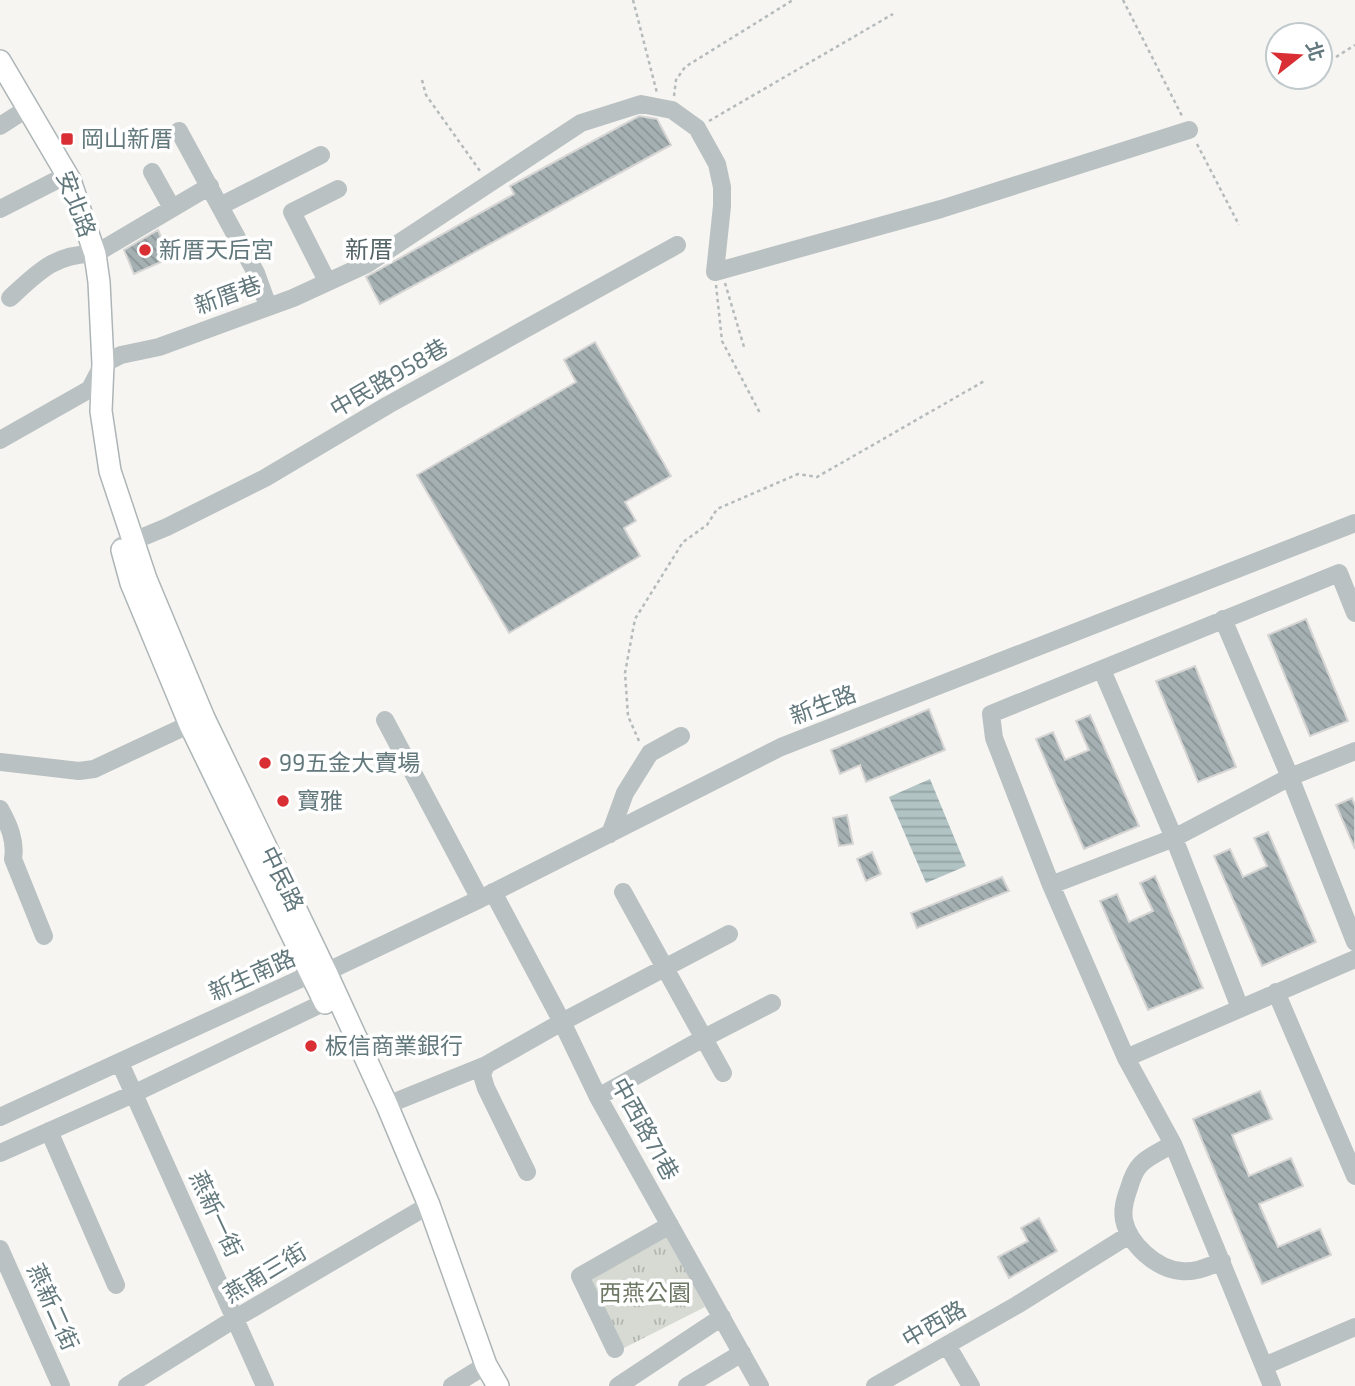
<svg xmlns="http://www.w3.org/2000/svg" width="1355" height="1386" font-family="'Exo 2','Noto Sans TC',sans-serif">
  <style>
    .park { fill: url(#park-tufts) }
    .water { fill: url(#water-rules) }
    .building { fill: url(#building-back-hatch); stroke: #d7d6d5; stroke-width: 2 }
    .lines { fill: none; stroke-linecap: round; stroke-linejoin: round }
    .major-casing { stroke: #aeb5b7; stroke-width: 24 }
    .path { stroke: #b5babb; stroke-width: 2.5; stroke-dasharray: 3.5 3.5; stroke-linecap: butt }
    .minor { stroke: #bac1c2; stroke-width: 18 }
    .major { stroke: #fff; stroke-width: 21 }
    .poi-dot { fill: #da2e35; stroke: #fff; stroke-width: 2.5 }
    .labels { text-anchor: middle; stroke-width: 7; stroke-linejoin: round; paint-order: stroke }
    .poi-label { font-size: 23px; fill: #62787c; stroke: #fff; text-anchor: start }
    .street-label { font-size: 23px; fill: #62787c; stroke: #fff }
    .park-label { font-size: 23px; fill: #6e7965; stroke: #fff }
    .neighbourhood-label { font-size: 24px; fill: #546467; stroke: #fff }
  </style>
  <defs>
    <pattern id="park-tufts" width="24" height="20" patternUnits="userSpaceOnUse" patternTransform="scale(1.75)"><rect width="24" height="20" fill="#d7dad2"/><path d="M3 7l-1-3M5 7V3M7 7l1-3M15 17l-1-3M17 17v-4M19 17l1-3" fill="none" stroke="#b2b6af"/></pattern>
    <pattern id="water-rules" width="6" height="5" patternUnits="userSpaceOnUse" patternTransform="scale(1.75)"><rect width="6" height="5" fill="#b1c3c3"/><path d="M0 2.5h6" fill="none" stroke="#93a3a3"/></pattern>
    <pattern id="building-back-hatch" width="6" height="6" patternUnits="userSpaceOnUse" patternTransform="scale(1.75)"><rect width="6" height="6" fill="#a5b0b3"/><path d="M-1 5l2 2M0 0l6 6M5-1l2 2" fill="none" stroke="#8a9497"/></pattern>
  </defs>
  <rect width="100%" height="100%" fill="#f6f5f2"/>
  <path class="park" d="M667,1236L705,1307L624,1348L588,1278Z"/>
  <path class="water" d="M930,779L966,866L926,883L889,797Z"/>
  <path class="building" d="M639,116L657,119L671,145L380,304L366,277L514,194L510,186Z
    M158,230L170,258L134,274L124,250Z
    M595,342L671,476L625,502L636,521L624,528L640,556L509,633L417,475L576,382L564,360Z
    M1306,619L1348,721L1310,736L1268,635Z
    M1195,666L1236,767L1198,782L1156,681Z
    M929,709L945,750L866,782L860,765L840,774L831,750Z
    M1090,715L1139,826L1084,849L1036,739L1053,732L1065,760L1089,750L1076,721Z
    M1352,798L1355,805V849L1336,805Z
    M847,815L853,844L839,846L833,818Z
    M1268,832L1316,942L1262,966L1214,856L1230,849L1243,877L1267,866L1254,838Z
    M872,852L881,874L866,881L857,859Z
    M1155,876L1203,988L1148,1010L1100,901L1117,894L1129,922L1153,911L1140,883Z
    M1002,877L1009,891L917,928L911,913Z
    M1260,1091L1272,1119L1232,1135L1249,1176L1291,1158L1303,1186L1259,1204L1278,1247L1320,1229L1331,1255L1262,1284L1193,1119Z
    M1039,1218L1057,1251L1009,1278L998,1257L1028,1241L1021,1228Z"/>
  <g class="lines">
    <g class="major-casing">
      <path id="major" d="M0,61L70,180L95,254L99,282L103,364L101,411L110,471L146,579L204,718L326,972L387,1105L429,1205L486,1365L498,1386
        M122,550L131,583L190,725L325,1003"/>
    </g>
    <path class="path" d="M633,0L657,93
      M1123,0L1182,116
      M1336,57L1355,45
      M422,80L426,95L480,171
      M674,96L676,80L685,67L793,0
      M709,121L893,14
      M1197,144L1239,225
      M725,283L744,347
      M716,285L722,341L761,415
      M639,741L628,716L625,673L635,619L683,542L707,525L717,509L798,474L817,477L986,380"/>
    <path class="minor" d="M0,126L28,108
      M179,131L256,273L268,306
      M152,172L172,208
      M220,206L321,155
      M0,209L55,181
      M327,281L292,212L338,189
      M10,298C37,273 55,253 95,254L210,186
      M0,440L90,389L103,364L121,355L159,347L293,298L367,264L581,123L641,104L672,110L697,128L717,164L722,187V206L715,272L941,209L1189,130
      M121,546L167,527L265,478L388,405L677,245
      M1223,619L1290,777L1355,942
      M1102,670L1174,838L1240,1008
      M385,720L480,899
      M0,762L79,771L94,769L201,719
      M0,809C9,825 16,841 13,859L44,936
      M610,834L625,793L650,753L681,736
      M1051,885L1174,838L1290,777L1355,751
      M493,892L562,1022L598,1097L760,1386
      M623,892L723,1073
      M1276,992L1355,1176
      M1126,1058L1355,959
      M120,1063L265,1386
      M486,1065L482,1075L486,1088L527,1172
      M598,1097L704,1038L772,1003
      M387,1105L486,1065L562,1022L729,934
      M0,1117L311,974L326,972L480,899L781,747L1355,523
      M49,1131L116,1285
      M1173,1144C1163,1150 1149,1156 1141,1164C1135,1170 1131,1181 1129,1188C1125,1199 1122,1209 1124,1220C1129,1244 1156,1269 1181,1271C1196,1273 1209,1266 1222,1261
      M0,1153L133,1094L325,1002V989
      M0,1249L61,1386
      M947,1345L971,1386
      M615,1349L580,1276L670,1225
      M1264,1366L1355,1327
      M127,1386L236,1318L429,1205
      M452,1386L486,1365
      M618,1386L722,1317
      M687,1386L742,1353
      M875,1386L1017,1305L1129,1235
      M1272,1386L1173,1144L1126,1058L1051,885L994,738L991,714L1339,573L1355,613"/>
    <use href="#major" class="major"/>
  </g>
  <g class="poi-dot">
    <rect x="60" y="132" width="14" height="14" rx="3.5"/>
    <circle cx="145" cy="250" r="7"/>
    <circle cx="265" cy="763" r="7"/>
    <circle cx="283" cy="801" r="7"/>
    <circle cx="311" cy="1046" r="7"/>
  </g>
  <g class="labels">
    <g class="poi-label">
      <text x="81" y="147">岡山新厝</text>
      <text x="159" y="258">新厝天后宮</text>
      <text x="279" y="771">99五金大賣場</text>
      <text x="297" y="809">寶雅</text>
      <text x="325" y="1054">板信商業銀行</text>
    </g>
    <g class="street-label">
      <text transform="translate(76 204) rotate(69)" y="8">安北路</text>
      <text transform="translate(228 295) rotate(-20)" y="8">新厝巷</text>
      <text transform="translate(389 378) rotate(-30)" y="8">中民路958巷</text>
      <text transform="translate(823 705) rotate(-21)" y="8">新生路</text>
      <text transform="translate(282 879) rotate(64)" y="8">中民路</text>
      <text transform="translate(252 975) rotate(-24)" y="8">新生南路</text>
      <text transform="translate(645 1129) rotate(61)" y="8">中西路71巷</text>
      <text transform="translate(216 1214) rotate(65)" y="8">燕新一街</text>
      <text transform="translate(265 1273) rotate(-31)" y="8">燕南三街</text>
      <text transform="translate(53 1307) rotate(66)" y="8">燕新二街</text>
      <text transform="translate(934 1324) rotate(-30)" y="8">中西路</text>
    </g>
    <g class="park-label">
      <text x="645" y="1301">西燕公園</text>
    </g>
    <g class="neighbourhood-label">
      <text x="369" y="258">新厝</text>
    </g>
  </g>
  <g transform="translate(1299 56) rotate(73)"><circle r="33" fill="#ffffff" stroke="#c0c9cb" stroke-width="2"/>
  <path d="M0-5L12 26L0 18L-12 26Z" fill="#da2e35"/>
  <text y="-10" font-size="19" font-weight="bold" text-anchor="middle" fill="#62787c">北</text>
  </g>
</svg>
